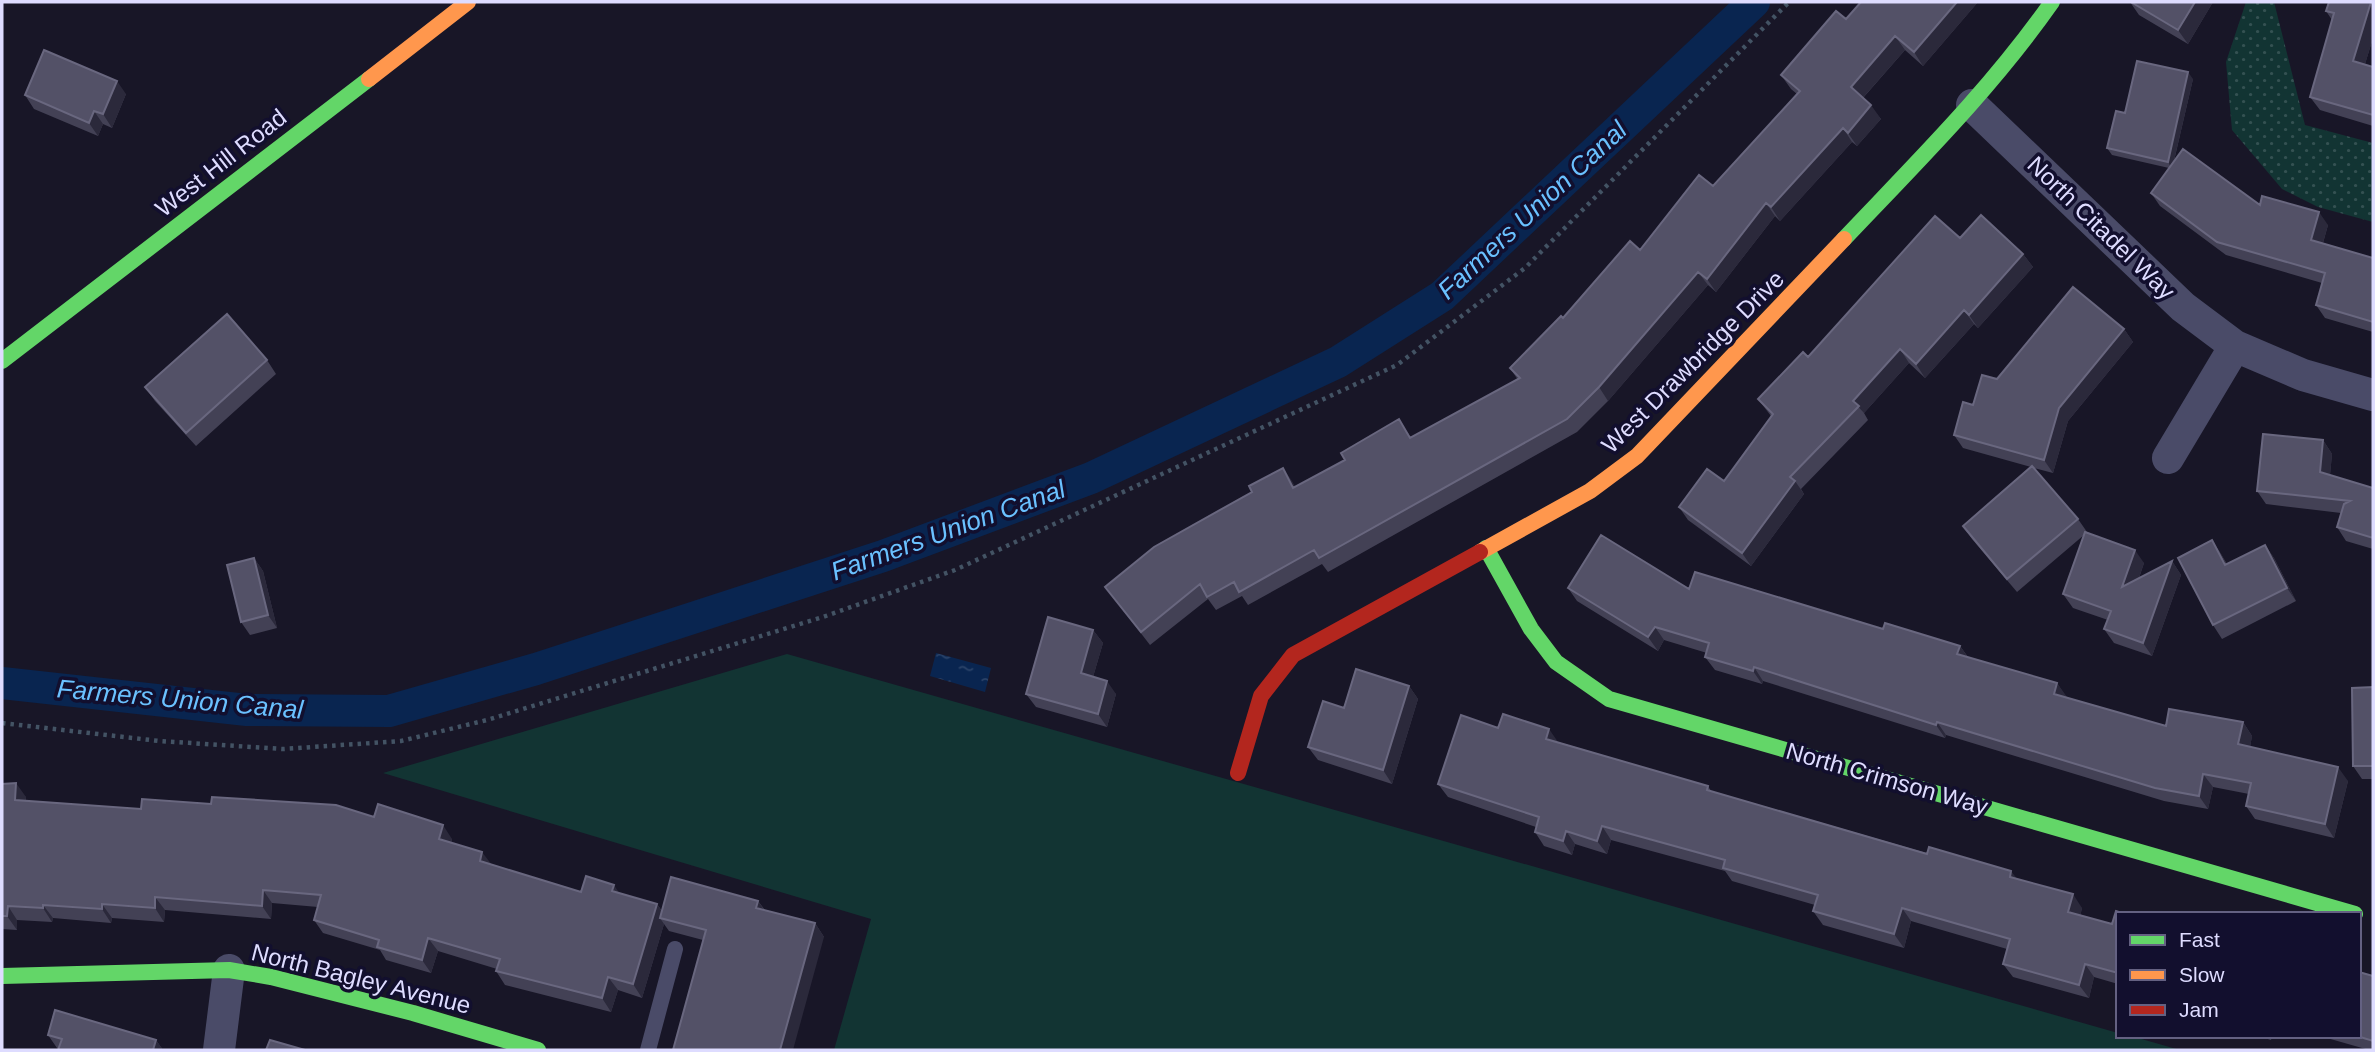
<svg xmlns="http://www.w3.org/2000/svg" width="2375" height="1052" font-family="Arial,sans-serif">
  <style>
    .grass { fill: #123433 }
    .park { fill: url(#park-dots) }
    .water { fill: url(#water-ripples) }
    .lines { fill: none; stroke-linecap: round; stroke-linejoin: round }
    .canal { stroke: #092550; stroke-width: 32 }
    .path { stroke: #435364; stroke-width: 4.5; stroke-dasharray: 3.5 5; stroke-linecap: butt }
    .lane { stroke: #4a4b68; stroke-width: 16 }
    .street { stroke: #4a4b68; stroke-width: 32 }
    .fast { stroke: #63d668; stroke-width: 16 }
    .slow { stroke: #ff974d; stroke-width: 16 }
    .jam { stroke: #b3261e; stroke-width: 16 }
    .wall { fill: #434155 }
    .shaded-wall { fill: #2b293b }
    .building { fill: #535167; stroke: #69677f; stroke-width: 2 }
    .labels { text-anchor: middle; stroke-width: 7; stroke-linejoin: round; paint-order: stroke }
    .street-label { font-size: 24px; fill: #dedcff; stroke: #120f2e }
    .water-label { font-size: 26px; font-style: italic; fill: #6ac1ff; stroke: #120f2e }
  </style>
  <defs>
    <pattern id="park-dots" width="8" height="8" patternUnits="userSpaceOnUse" patternTransform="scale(1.75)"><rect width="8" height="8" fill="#123433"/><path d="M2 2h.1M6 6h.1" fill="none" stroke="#345152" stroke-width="1.8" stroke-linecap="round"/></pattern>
    <pattern id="water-ripples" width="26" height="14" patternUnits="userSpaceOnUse" patternTransform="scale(1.75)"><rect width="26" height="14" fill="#092550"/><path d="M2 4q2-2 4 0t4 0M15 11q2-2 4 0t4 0" fill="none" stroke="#2c446a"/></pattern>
  </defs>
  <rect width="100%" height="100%" fill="#181627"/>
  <path class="grass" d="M787,654L2118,1033V1036H2131L2180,1050H834L871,919L383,773Z"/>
  <path class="park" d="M2246,2H2274L2305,125L2373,143V222L2318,207L2282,189L2232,130L2226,62Z"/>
  <path class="water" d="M936,653L991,668L985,692L930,676Z"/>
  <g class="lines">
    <path class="canal" d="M2,683L247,710L389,711L536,669L883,556L1091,478L1338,362L1442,296L1754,2"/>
    <path class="path" d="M2,723L159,741L283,749L401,741L487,720L823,617L955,570L1397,365L1525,268L1789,2"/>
    <path class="lane" d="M648,1050L675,949"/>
    <path class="street" d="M1972,105L2183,307L2235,346L2303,375L2373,395
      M2168,458L2235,346
      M219,1050L229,970"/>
    <path class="fast" d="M1844,239C1917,162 1991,89 2052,2
      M2,361L369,79
      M1486,548L1531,629L1556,662L1609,699L2355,914
      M2,976L229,970L271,977L413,1013L538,1050"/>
    <path class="slow" d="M369,79L468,2
      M1480,552L1590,491L1637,456L1844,239"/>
    <path class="jam" d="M1238,773L1261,696L1293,655L1480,552"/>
  </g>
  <path class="wall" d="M1978,2L1923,66L1905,50L1863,98L1881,119L1857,146L1852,142L1780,221L1775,216L1716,292L1708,285L1608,401L1577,432L1328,572L1322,564L1248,605L1242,596L1216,610L1208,599L1150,645L1105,587L1252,492L1283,468L1295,487L1408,433L1411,438L1518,380L1510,368L1563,318L1713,186L1797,94L1791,89L1781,75L1846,19Z
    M2130,2H2213L2188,44L2139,15Z
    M2329,2L2373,38L2365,64L2373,67V126L2320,110L2310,97L2332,20L2326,11Z
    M2193,79L2174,161L2260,205L2328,225L2323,243L2373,258V332L2325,318L2316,305L2322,283L2226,255L2160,206L2151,193L2169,168L2112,155L2107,148L2125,113Z
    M126,94L112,128L103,124L98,136L34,109L25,95Z
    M1960,238L2023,254L2033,267L1978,328L1974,324L1925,378L1909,363L1864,413L1868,420L1801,489L1804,494L1751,566L1688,520L1679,507L1724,481L1771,416L1758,399L1808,357Z
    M2124,329L2133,342L2068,421L2053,473L2034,468L2078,519L2087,532L2144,563L2139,578L2172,561L2181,575L2152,656L2114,643L2104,629L2108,620L2073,608L2063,594L2084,535L2017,592L1972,539L1963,526L2031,467L1963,448L1954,435L1973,405L1997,379Z
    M267,360L276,374L196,446L155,401L145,387Z
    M2323,440L2332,454L2330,475L2373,488V549L2346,541L2337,527L2341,513L2266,504L2257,491Z
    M2212,540L2221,554L2227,564L2265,545L2274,558L2296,601L2222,639L2213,625Z
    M254,558L263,571L277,628L250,635L241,622Z
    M1568,588L1689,589L1883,629L1960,646L1968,657L2057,683L2066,697L2166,726L2243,722L2252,736L2250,747L2348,781L2334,838L2255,819L2246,806L2249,794L2213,787L2208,809L2164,801L1946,735L1945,738L1763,681L1762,684L1715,670L1705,657L1707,653L1664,640L1658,651L1577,601Z
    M1093,630L1103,643L1093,677L1116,694L1107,727L1036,707L1026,694Z
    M1409,686L1418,699L1392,784L1318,760L1308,747L1344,708Z
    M2373,687V779H2362L2353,766Z
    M1498,728L1558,742L1708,786L1711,791L2017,879L2082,908L2080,916L2112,924L2118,914V984L2094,977L2089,998L2013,977L2003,964L2007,949L1911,921L1904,948L1823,925L1813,911L1815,905L1732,881L1725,871L1611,840L1607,854L1575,844L1572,855L1544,846L1535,832L1536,827L1448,797L1438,784Z
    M2,784L26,797V801L141,809L374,817L452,839L451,843L491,865L581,892L619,893L657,904L662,911L758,901L765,910L815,923L824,937L703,940L669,931L664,924L642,998L618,990L611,1012L505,985L496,971L497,969L438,951L431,973L386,960L380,950L323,933L314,920L318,907L272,903L271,919L165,910L164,922L112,918L111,923L53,918L52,922L17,920V930L2,929Z
    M2373,976V1050H2369L2320,1036H2359Z
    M48,1035L156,1040L163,1050H58L59,1048H57Z
    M2258,1036H2272L2271,1040Z"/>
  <path class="shaded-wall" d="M1957,2H1978L1923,66L1914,52Z
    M2195,2H2213L2188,44L2178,30Z
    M2371,2H2373V38L2362,74L2353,61Z
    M1895,36L1905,50L1860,101L1851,87Z
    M2188,72L2193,79L2172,169L2168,162Z
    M117,81L126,94L112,128L103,114Z
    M1871,105L1881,119L1857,146L1848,133Z
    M94,111L103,124L98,136L89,123Z
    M1843,128L1852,142L1780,221L1771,207Z
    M1766,203L1775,216L1716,292L1707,279Z
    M2319,212L2328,225L2320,253L2311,240Z
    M2023,254L2033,267L1978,328L1969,315Z
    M1698,272L1708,285L1608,401L1599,387Z
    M1964,310L1974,324L1925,378L1916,364Z
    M2124,329L2133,342L2068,421L2053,473L2044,460L2059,408Z
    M1900,349L1909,363L1864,413L1853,401Z
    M2323,440L2332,454L2329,486L2320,472Z
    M1283,468L1292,481L1303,501L1293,488Z
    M1795,481L1804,494L1751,566L1742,553Z
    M2212,540L2221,554L2234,579L2225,565Z
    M2265,545L2274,558L2296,601L2287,588Z
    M2135,550L2144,563L2131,601L2122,587Z
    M254,558L263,571L277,628L268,615Z
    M2172,561L2181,575L2152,656L2143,643Z
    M1655,627L1664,640L1658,651L1648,637Z
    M1093,630L1103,643L1090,687L1081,673Z
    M1960,646L1969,659L1957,654Z
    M1754,667L1763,681L1762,684L1753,671Z
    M1107,681L1116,694L1107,727L1098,714Z
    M2057,683L2067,697L2064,707L2054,694Z
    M1409,686L1418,699L1392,784L1383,770Z
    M1937,722L1946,735L1945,738L1936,725Z
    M2243,722L2252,736L2248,758L2238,744Z
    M1549,729L1558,742L1555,752L1546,739Z
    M2338,767L2348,781L2334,838L2325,824Z
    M2203,774L2213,787L2208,809L2199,796Z
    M16,783L26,797L25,813L15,800Z
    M443,825L452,839L448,853L439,839Z
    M1602,826L1611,840L1607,854L1597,841Z
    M1566,831L1575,844L1572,855L1563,841Z
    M482,852L492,865L480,861Z
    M2011,871L2021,884L2010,877Z
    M614,885L623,899L612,891Z
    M263,890L272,903L271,919L262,906Z
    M2073,894L2082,908L2078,926L2068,912Z
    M155,897L165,910L164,922L155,908Z
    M758,901L767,914L756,908Z
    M102,904L112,918L111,923L102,909Z
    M657,904L666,918H660L664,924L642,998L633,984Z
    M43,905L53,918L52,922L43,908Z
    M8,906L17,920V930L7,916Z
    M1902,908L1911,921L1904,948L1894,934Z
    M815,923L824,937L793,1050H780Z
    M428,938L438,951L431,973L422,960Z
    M2085,964L2094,977L2089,998L2079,985Z
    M608,977L618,990L611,1012L602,998Z
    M156,1040L163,1050H153Z"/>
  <path class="building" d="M1861,2H1957L1914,52L1895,36L1851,87L1871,105L1848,133L1843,128L1771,207L1766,203L1707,279L1698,272L1599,387L1567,419L1319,558L1314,550L1239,592L1234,582L1207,597L1200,584L1141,632L1105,587L1154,547L1252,492L1249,486L1283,468L1293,488L1345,460L1341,453L1399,419L1410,438L1520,378L1510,368L1561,316L1563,318L1630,241L1640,250L1699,175L1713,186L1800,91L1781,75L1836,11L1846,19Z
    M2131,2H2195L2178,30Z
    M2329,2H2371L2353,61L2373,67V115L2310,97L2334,13L2326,11Z
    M44,50L117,81L103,114L94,111L89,123L25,95Z
    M2137,61L2188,72L2168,162L2107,148L2116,111L2125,113Z
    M2183,149L2260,205L2262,196L2319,212L2311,240L2373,258V322L2316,305L2325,273L2217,242L2151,193Z
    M1981,215L2023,254L1969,315L1964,310L1916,364L1900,349L1853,401L1859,406L1790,477L1795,481L1742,553L1679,507L1707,469L1724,481L1773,414L1758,399L1803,352L1808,357L1935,216L1960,238Z
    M2073,287L2124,329L2059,408L2044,460L1954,435L1963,402L1973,405L1982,375L1997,379Z
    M227,314L267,360L186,433L145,387Z
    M2263,434L2323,440L2320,472L2373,488V538L2337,527L2344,504L2350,501L2257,491Z
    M2032,466L2078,519L2007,579L1963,526Z
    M2085,532L2135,550L2122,587L2172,561L2143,643L2104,629L2111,611L2063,594Z
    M1601,535L1689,589L1695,572L1883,629L1885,623L1960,646L1957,654L2057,683L2054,694L2166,726L2169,709L2243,722L2238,744L2338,767L2325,824L2246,806L2251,783L2203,774L2199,796L2155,788L1937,722L1936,725L1754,667L1753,671L1705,657L1709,643L1655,627L1648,637L1568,588Z
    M2212,540L2225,565L2265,545L2287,588L2213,625L2178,558Z
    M254,558L268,615L241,622L227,565Z
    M1048,617L1093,630L1081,673L1107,681L1098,714L1026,694Z
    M1356,669L1409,686L1383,770L1308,747L1323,701L1344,708Z
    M2373,687V766H2353L2352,688Z
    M1503,714L1549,729L1546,739L1708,786L1707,790L1927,854L1929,847L2011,871L2010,877L2073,894L2068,912L2112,924L2116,911L2125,914H2118V973L2085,964L2079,985L2003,964L2010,939L1902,908L1894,934L1813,911L1818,895L1723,868L1725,860L1602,826L1597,841L1566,831L1563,841L1535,832L1539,817L1438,784L1461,715L1498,728Z
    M16,783L15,800L141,809L142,799L211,804L212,797L336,805L374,817L378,804L443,825L439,839L482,852L480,861L581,892L586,876L614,885L612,891L657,904L633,984L608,977L602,998L496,971L500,959L428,938L422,960L377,947L379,940L314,920L321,895L263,890L262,906L155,897V908L102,904V909L43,905V908L8,906L7,916H2V784Z
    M671,877L758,901L756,908L815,923L780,1050H673L706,930L660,918Z
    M2359,972L2373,976V1041L2357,1036H2359Z
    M55,1010L156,1040L153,1050H58L62,1039L48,1035Z
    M270,1040L305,1050H266Z"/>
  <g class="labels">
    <g class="street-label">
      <text transform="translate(221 163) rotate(-38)" y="8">West Hill Road</text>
      <text transform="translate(2101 228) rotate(44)" y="8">North Citadel Way</text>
      <text transform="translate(1693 362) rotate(-45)" y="8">West Drawbridge Drive</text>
      <text transform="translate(1887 779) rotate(16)" y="8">North Crimson Way</text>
      <text transform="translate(361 979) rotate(14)" y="8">North Bagley Avenue</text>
    </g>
    <g class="water-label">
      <text transform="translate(1532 210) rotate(-43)" y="9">Farmers Union Canal</text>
      <text transform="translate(948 530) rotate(-20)" y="9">Farmers Union Canal</text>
      <text transform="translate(180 699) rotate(5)" y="9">Farmers Union Canal</text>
    </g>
  </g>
  <rect width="2375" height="1052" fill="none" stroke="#dedcff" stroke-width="7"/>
  <rect x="2116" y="912" width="245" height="126" fill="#120f2e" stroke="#646182" stroke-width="2"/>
  <rect x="2130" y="935" width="35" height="10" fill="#63d668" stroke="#646182" stroke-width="2"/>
  <text x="2179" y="947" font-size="21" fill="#dedcff">Fast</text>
  <rect x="2130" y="970" width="35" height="10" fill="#ff974d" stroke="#646182" stroke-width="2"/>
  <text x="2179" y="982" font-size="21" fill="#dedcff">Slow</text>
  <rect x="2130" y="1005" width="35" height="10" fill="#b3261e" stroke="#646182" stroke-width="2"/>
  <text x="2179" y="1017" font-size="21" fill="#dedcff">Jam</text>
</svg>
